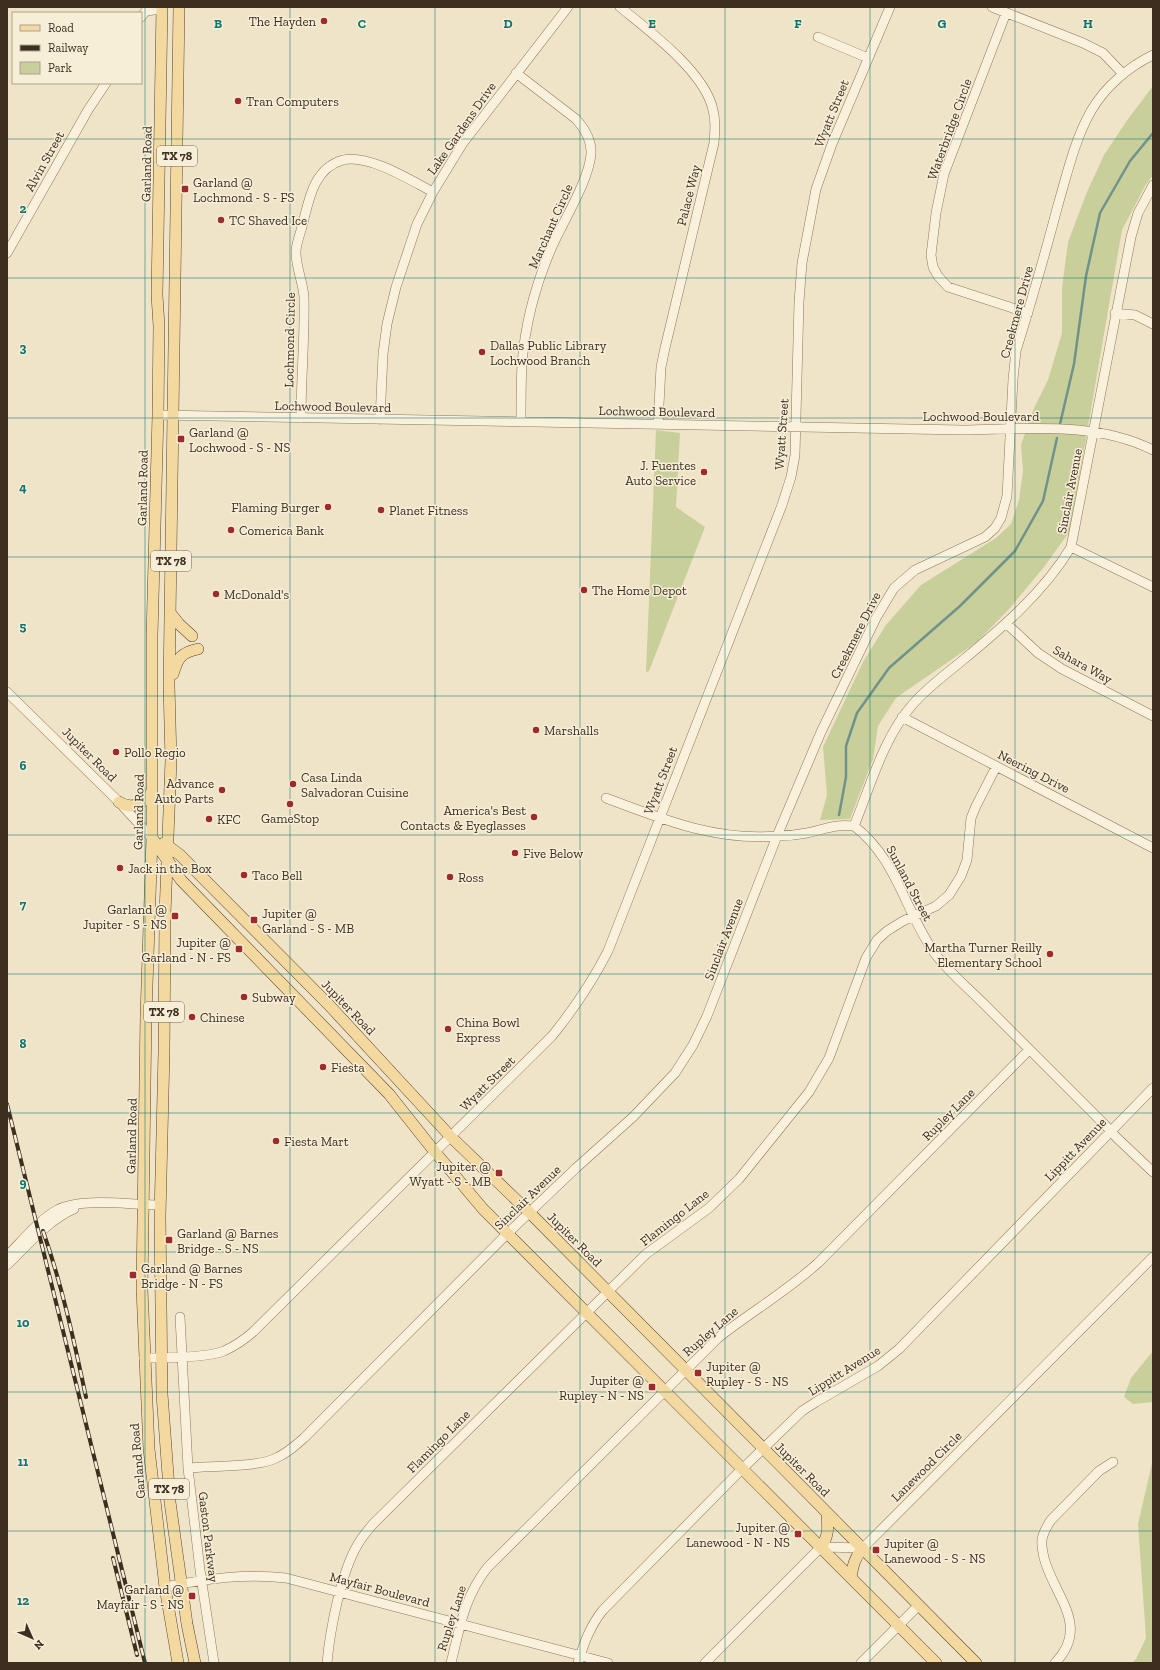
<svg xmlns="http://www.w3.org/2000/svg" width="1160" height="1670" font-family="'Zilla Slab',serif">
  <style>
    .green { fill: #c9cf9b }
    .lines { fill: none; stroke-linecap: round; stroke-linejoin: round }
    .stream { stroke: #6f938a; stroke-width: 2.5 }
    .minor-casing { stroke: #8d765c; stroke-width: 10 }
    .major-casing { stroke: #5b4430; stroke-width: 12 }
    .minor { stroke: #faf1dc; stroke-width: 9 }
    .major { stroke: #f3d9a0; stroke-width: 11 }
    .rail-casing { stroke: #3d2e20; stroke-width: 4 }
    .rail { stroke: #f7eed8; stroke-width: 2.5; stroke-dasharray: 8; stroke-linecap: butt }
    .grid { fill: none; stroke: #0f766e; stroke-width: 1; stroke-opacity: 0.55 }
    .poi-dot { fill: #9e2a2b; stroke: #f7eed8; stroke-width: 1.5 }
    .labels { text-anchor: middle; stroke-width: 3; stroke-linejoin: round; paint-order: stroke }
    .shield { fill: #f7eed8; stroke: #756857; stroke-width: 1 }
    .shield-label { font-size: 12px; font-weight: bold; fill: #3d2e20 }
    .poi-label { font-size: 13px; fill: #3d2e20; stroke: #f7eed8; text-anchor: start }
    .street-label { font-size: 13px; fill: #3d2e20; stroke: #f7eed8 }
    .grid-label { font-size: 13px; text-anchor: middle; font-weight: bold; fill: #0f766e; stroke: #f7eed8; stroke-width: 3; stroke-linejoin: round; paint-order: stroke }
  </style>
  <rect width="100%" height="100%" fill="#f0e4c8"/>
  <path class="green" d="M1153,86V175L1145,186L1122,230L1070,531L1044,567L1010,608L977,642L896,698L878,726L873,759L850,819L820,820L827,795L823,747L863,662L886,625L921,585L996,538L1011,524L1019,500L1023,471L1021,445L1034,408L1048,380L1062,333V288L1068,242L1087,192L1104,155L1128,119Z
    M656,430L680,433L676,507L705,527L649,671L646,672Z
    M1153,1351V1402L1133,1404L1124,1397L1131,1378Z
    M1153,1459V1663H1132L1136,1659L1146,1638L1138,1524Z"/>
  <g class="lines">
    <path class="stream" d="M1060,424L1074,364L1086,276L1100,213L1130,161L1153,133
      M839,815L846,777V746L857,713L889,668L960,606L1015,551L1043,501L1057,438"/>
    <g class="minor-casing">
      <path id="minor" d="M620,7C649,31 701,69 712,106C716,119 715,130 714,143L665,348L661,367L658,424
        M992,7L1083,43L1103,53L1123,74
        M1006,13L944,174L936,213L931,255L933,267L938,276L948,287L1028,313
        M141,17L146,11L162,9
        M818,37L868,58
        M516,73L576,119C585,129 592,140 591,154C589,181 562,223 551,249C536,284 525,325 522,364C521,383 521,402 521,422
        M7,253L88,110L106,83
        M1115,313L1135,315L1153,324
        M158,415L963,430C1026,429 1095,421 1153,450
        M301,418C301,378 305,337 304,297C303,282 296,268 296,252C296,243 301,232 303,223C309,199 314,168 343,160C369,154 410,180 433,192
        M380,420L383,354L387,324L396,287L417,224L433,192L463,143L568,7
        M1071,547L1153,587
        M1007,624L1038,653L1062,669L1153,716
        M7,692L119,802L152,838
        M902,717L1153,848
        M606,798C662,819 714,841 776,836C786,836 797,835 807,833C826,829 833,824 854,826C897,858 906,915 936,955C950,973 969,989 985,1005C1025,1045 1065,1085 1105,1125L1117,1138L1153,1172
        M854,826C871,785 883,738 913,704C928,687 946,674 963,660C1003,627 1044,592 1071,547L1131,237L1138,213L1153,185
        M7,1256C22,1241 39,1220 57,1210C80,1197 132,1205 160,1205
        M7,1265C28,1245 47,1221 74,1209
        M180,1317L188,1468L200,1570L214,1663
        M144,1358C164,1358 207,1358 224,1351C235,1346 244,1340 253,1332L552,1036C574,1009 592,982 608,951L782,505L791,477L795,455L799,302L802,263L816,189L832,144L890,7
        M188,1468C210,1466 255,1467 274,1459C286,1454 295,1446 304,1438L507,1234L576,1168L633,1117L675,1073L693,1045L707,1016L777,836L821,732L876,618L894,588L915,570L985,537L995,528L1001,518L1007,496L1013,379L1016,351C1031,303 1045,254 1058,205C1067,174 1075,139 1091,111C1105,87 1128,67 1153,55
        M165,1587C205,1579 245,1573 286,1578L608,1663
        M327,1663C330,1630 341,1572 358,1544C362,1537 368,1530 373,1524L646,1254L709,1208L739,1179L809,1092L829,1058L866,958L877,940L887,931L903,921L936,906L949,895L961,876L967,860L971,818L976,806L996,767
        M451,1663C460,1627 464,1598 487,1568L718,1338C751,1312 787,1291 818,1263L1029,1050
        M578,1663C584,1643 590,1626 603,1610L737,1474L802,1411L816,1402L878,1366L899,1349L1153,1088
        M705,1663L821,1547L863,1548L1153,1257
        M861,1663L919,1605
        M1055,1663C1091,1626 1054,1596 1044,1558C1043,1552 1041,1545 1042,1540C1043,1532 1047,1526 1051,1520L1099,1471L1113,1462"/>
    </g>
    <g class="major-casing">
      <path id="major" d="M162,7L157,295L159,326L158,415L152,636V838L146,1015L142,1289L149,1449L165,1587L178,1663
        M179,7L169,686L171,760L165,914L164,1052L160,1216L162,1394L170,1502L187,1624L195,1663
        M171,614L179,624L192,636
        M173,674C178,658 180,653 198,649
        M119,802C133,811 142,803 152,792
        M152,838L181,880L389,1094L435,1152L483,1209L936,1663
        M164,843L180,855L329,1005L451,1137L530,1213L976,1663
        M821,1547C829,1536 828,1527 827,1514
        M851,1577C853,1565 855,1557 863,1548"/>
    </g>
    <use href="#minor" class="minor"/>
    <use href="#major" class="major"/>
    <g class="rail-casing">
      <path id="rail" d="M7,1104L145,1663
        M43,1231C62,1285 74,1341 86,1397
        M113,1558L137,1655"/>
    </g>
    <use href="#rail" class="rail"/>
  </g>
  <path class="grid" d="M145,7V1663M290,7V1663M435,7V1663M580,7V1663M725,7V1663M870,7V1663M1015,7V1663M7,139H1153M7,278H1153M7,418H1153M7,557H1153M7,696H1153M7,835H1153M7,974H1153M7,1113H1153M7,1252H1153M7,1392H1153M7,1531H1153"/>
  <g class="poi-dot">
    <circle cx="324" cy="21" r="4"/>
    <circle cx="238" cy="101" r="4"/>
    <rect x="181" y="185" width="8" height="8" rx="2"/>
    <circle cx="221" cy="220" r="4"/>
    <circle cx="482" cy="352" r="4"/>
    <rect x="177" y="435" width="8" height="8" rx="2"/>
    <circle cx="704" cy="472" r="4"/>
    <circle cx="328" cy="507" r="4"/>
    <circle cx="381" cy="510" r="4"/>
    <circle cx="231" cy="530" r="4"/>
    <circle cx="584" cy="590" r="4"/>
    <circle cx="216" cy="594" r="4"/>
    <circle cx="536" cy="730" r="4"/>
    <circle cx="116" cy="752" r="4"/>
    <circle cx="293" cy="784" r="4"/>
    <circle cx="222" cy="790" r="4"/>
    <circle cx="290" cy="804" r="4"/>
    <circle cx="534" cy="817" r="4"/>
    <circle cx="209" cy="819" r="4"/>
    <circle cx="515" cy="853" r="4"/>
    <circle cx="120" cy="868" r="4"/>
    <circle cx="244" cy="875" r="4"/>
    <circle cx="450" cy="877" r="4"/>
    <rect x="171" y="912" width="8" height="8" rx="2"/>
    <rect x="250" y="916" width="8" height="8" rx="2"/>
    <rect x="235" y="945" width="8" height="8" rx="2"/>
    <circle cx="1050" cy="954" r="4"/>
    <circle cx="244" cy="997" r="4"/>
    <circle cx="192" cy="1017" r="4"/>
    <circle cx="448" cy="1029" r="4"/>
    <circle cx="323" cy="1067" r="4"/>
    <circle cx="276" cy="1141" r="4"/>
    <rect x="495" y="1169" width="8" height="8" rx="2"/>
    <rect x="165" y="1236" width="8" height="8" rx="2"/>
    <rect x="129" y="1271" width="8" height="8" rx="2"/>
    <rect x="694" y="1369" width="8" height="8" rx="2"/>
    <rect x="648" y="1383" width="8" height="8" rx="2"/>
    <rect x="794" y="1530" width="8" height="8" rx="2"/>
    <rect x="872" y="1546" width="8" height="8" rx="2"/>
    <rect x="188" y="1592" width="8" height="8" rx="2"/>
  </g>
  <g class="labels">
    <g class="shield">
      <rect x="157" y="146" width="40" height="20" rx="3"/>
      <rect x="151" y="551" width="40" height="20" rx="3"/>
      <rect x="144" y="1002" width="40" height="20" rx="3"/>
      <rect x="149" y="1479" width="40" height="20" rx="3"/>
    </g>
    <g class="shield-label">
      <text x="177" y="160">TX 78</text>
      <text x="171" y="565">TX 78</text>
      <text x="164" y="1016">TX 78</text>
      <text x="169" y="1493">TX 78</text>
    </g>
    <g class="poi-label">
      <text x="316" y="26" text-anchor="end">The Hayden</text>
      <text x="246" y="106">Tran Computers</text>
      <text x="193" y="187">Garland @<tspan x="193" dy="15">Lochmond - S - FS</tspan></text>
      <text x="229" y="225">TC Shaved Ice</text>
      <text x="490" y="350">Dallas Public Library<tspan x="490" dy="15">Lochwood Branch</tspan></text>
      <text x="189" y="437">Garland @<tspan x="189" dy="15">Lochwood - S - NS</tspan></text>
      <text x="696" y="470" text-anchor="end">J. Fuentes<tspan x="696" dy="15">Auto Service</tspan></text>
      <text x="320" y="512" text-anchor="end">Flaming Burger</text>
      <text x="389" y="515">Planet Fitness</text>
      <text x="239" y="535">Comerica Bank</text>
      <text x="592" y="595">The Home Depot</text>
      <text x="224" y="599">McDonald's</text>
      <text x="544" y="735">Marshalls</text>
      <text x="124" y="757">Pollo Regio</text>
      <text x="301" y="782">Casa Linda<tspan x="301" dy="15">Salvadoran Cuisine</tspan></text>
      <text x="214" y="788" text-anchor="end">Advance<tspan x="214" dy="15">Auto Parts</tspan></text>
      <text x="526" y="815" text-anchor="end">America's Best<tspan x="526" dy="15">Contacts &amp; Eyeglasses</tspan></text>
      <text x="290" y="823" text-anchor="middle">GameStop</text>
      <text x="217" y="824">KFC</text>
      <text x="523" y="858">Five Below</text>
      <text x="128" y="873">Jack in the Box</text>
      <text x="252" y="880">Taco Bell</text>
      <text x="458" y="882">Ross</text>
      <text x="167" y="914" text-anchor="end">Garland @<tspan x="167" dy="15">Jupiter - S - NS</tspan></text>
      <text x="262" y="918">Jupiter @<tspan x="262" dy="15">Garland - S - MB</tspan></text>
      <text x="231" y="947" text-anchor="end">Jupiter @<tspan x="231" dy="15">Garland - N - FS</tspan></text>
      <text x="1042" y="952" text-anchor="end">Martha Turner Reilly<tspan x="1042" dy="15">Elementary School</tspan></text>
      <text x="252" y="1002">Subway</text>
      <text x="200" y="1022">Chinese</text>
      <text x="456" y="1027">China Bowl<tspan x="456" dy="15">Express</tspan></text>
      <text x="331" y="1072">Fiesta</text>
      <text x="284" y="1146">Fiesta Mart</text>
      <text x="491" y="1171" text-anchor="end">Jupiter @<tspan x="491" dy="15">Wyatt - S - MB</tspan></text>
      <text x="177" y="1238">Garland @ Barnes<tspan x="177" dy="15">Bridge - S - NS</tspan></text>
      <text x="141" y="1273">Garland @ Barnes<tspan x="141" dy="15">Bridge - N - FS</tspan></text>
      <text x="706" y="1371">Jupiter @<tspan x="706" dy="15">Rupley - S - NS</tspan></text>
      <text x="644" y="1385" text-anchor="end">Jupiter @<tspan x="644" dy="15">Rupley - N - NS</tspan></text>
      <text x="790" y="1532" text-anchor="end">Jupiter @<tspan x="790" dy="15">Lanewood - N - NS</tspan></text>
      <text x="884" y="1548">Jupiter @<tspan x="884" dy="15">Lanewood - S - NS</tspan></text>
      <text x="184" y="1594" text-anchor="end">Garland @<tspan x="184" dy="15">Mayfair - S - NS</tspan></text>
    </g>
    <g class="street-label">
      <text transform="translate(831 113) rotate(-68)" y="5">Wyatt Street</text>
      <text transform="translate(461 128) rotate(-55)" y="5">Lake Gardens Drive</text>
      <text transform="translate(949 129) rotate(-70)" y="5">Waterbridge Circle</text>
      <text transform="translate(44 161) rotate(-61)" y="5">Alvin Street</text>
      <text transform="translate(146 164) rotate(-89)" y="5">Garland Road</text>
      <text transform="translate(688 195) rotate(-76)" y="5">Palace Way</text>
      <text transform="translate(550 226) rotate(-66)" y="5">Marchant Circle</text>
      <text transform="translate(1016 312) rotate(-75)" y="5">Creekmere Drive</text>
      <text transform="translate(289 340) rotate(-89)" y="5">Lochmond Circle</text>
      <text transform="translate(333 406) rotate(1)" y="5">Lochwood Boulevard</text>
      <text transform="translate(657 411) rotate(1)" y="5">Lochwood Boulevard</text>
      <text x="981" y="421">Lochwood Boulevard</text>
      <text transform="translate(781 434) rotate(-86)" y="5">Wyatt Street</text>
      <text transform="translate(142 488) rotate(-89)" y="5">Garland Road</text>
      <text transform="translate(1069 491) rotate(-79)" y="5">Sinclair Avenue</text>
      <text transform="translate(855 635) rotate(-63)" y="5">Creekmere Drive</text>
      <text transform="translate(1083 664) rotate(29)" y="5">Sahara Way</text>
      <text transform="translate(90 754) rotate(45)" y="5">Jupiter Road</text>
      <text transform="translate(1034 771) rotate(27)" y="5">Neering Drive</text>
      <text transform="translate(660 780) rotate(-69)" y="5">Wyatt Street</text>
      <text transform="translate(138 812) rotate(-89)" y="5">Garland Road</text>
      <text transform="translate(910 883) rotate(62)" y="5">Sunland Street</text>
      <text transform="translate(723 939) rotate(-69)" y="5">Sinclair Avenue</text>
      <text transform="translate(349 1007) rotate(46)" y="5">Jupiter Road</text>
      <text transform="translate(487 1083) rotate(-45)" y="5">Wyatt Street</text>
      <text transform="translate(948 1114) rotate(-45)" y="5">Rupley Lane</text>
      <text transform="translate(131 1136) rotate(-89)" y="5">Garland Road</text>
      <text transform="translate(1075 1149) rotate(-46)" y="5">Lippitt Avenue</text>
      <text transform="translate(527 1197) rotate(-44)" y="5">Sinclair Avenue</text>
      <text transform="translate(674 1217) rotate(-38)" y="5">Flamingo Lane</text>
      <text transform="translate(575 1239) rotate(45)" y="5">Jupiter Road</text>
      <text transform="translate(710 1331) rotate(-41)" y="5">Rupley Lane</text>
      <text transform="translate(844 1370) rotate(-32)" y="5">Lippitt Avenue</text>
      <text transform="translate(438 1441) rotate(-45)" y="5">Flamingo Lane</text>
      <text transform="translate(137 1461) rotate(-95)" y="5">Garland Road</text>
      <text transform="translate(926 1466) rotate(-45)" y="5">Lanewood Circle</text>
      <text transform="translate(803 1469) rotate(45)" y="5">Jupiter Road</text>
      <text transform="translate(209 1537) rotate(83)" y="5">Gaston Parkway</text>
      <text transform="translate(380 1589) rotate(15)" y="5">Mayfair Boulevard</text>
      <text transform="translate(451 1618) rotate(-72)" y="5">Rupley Lane</text>
    </g>
  </g>
  <g class="grid-label">
    <text x="218" y="28">B</text>
    <text x="362" y="28">C</text>
    <text x="508" y="28">D</text>
    <text x="652" y="28">E</text>
    <text x="798" y="28">F</text>
    <text x="942" y="28">G</text>
    <text x="1088" y="28">H</text>
    <text x="23" y="213">2</text>
    <text x="23" y="352">3</text>
    <text x="23" y="492">4</text>
    <text x="23" y="631">5</text>
    <text x="23" y="770">6</text>
    <text x="23" y="909">7</text>
    <text x="23" y="1048">8</text>
    <text x="23" y="1187">9</text>
    <text x="23" y="1327">10</text>
    <text x="23" y="1466">11</text>
    <text x="23" y="1605">12</text>
  </g>
  <rect width="1160" height="1670" fill="none" stroke="#3d2e20" stroke-width="16"/>
  <rect x="12" y="12" width="130" height="72" fill="#f7eed8" stroke="#ada18e"/>
  <rect x="20" y="25" width="20" height="6" fill="#f3d9a0" stroke="#ada18e"/>
  <text x="48" y="32" font-size="12" fill="#3d2e20">Road</text>
  <rect x="20" y="45" width="20" height="6" fill="#3d2e20" stroke="#ada18e"/>
  <text x="48" y="52" font-size="12" fill="#3d2e20">Railway</text>
  <rect x="20" y="62" width="20" height="12" fill="#c9cf9b" stroke="#ada18e"/>
  <text x="48" y="72" font-size="12" fill="#3d2e20">Park</text>
  <g transform="translate(32 1638) rotate(135)" stroke="#f7eed8" stroke-width="3" paint-order="stroke">
  <path d="M0-3L7 15L0 10L-7 15Z" fill="#3d2e20"/>
  <text y="-6" font-size="11" font-weight="bold" text-anchor="middle" fill="#3d2e20">N</text>
  </g>
</svg>
